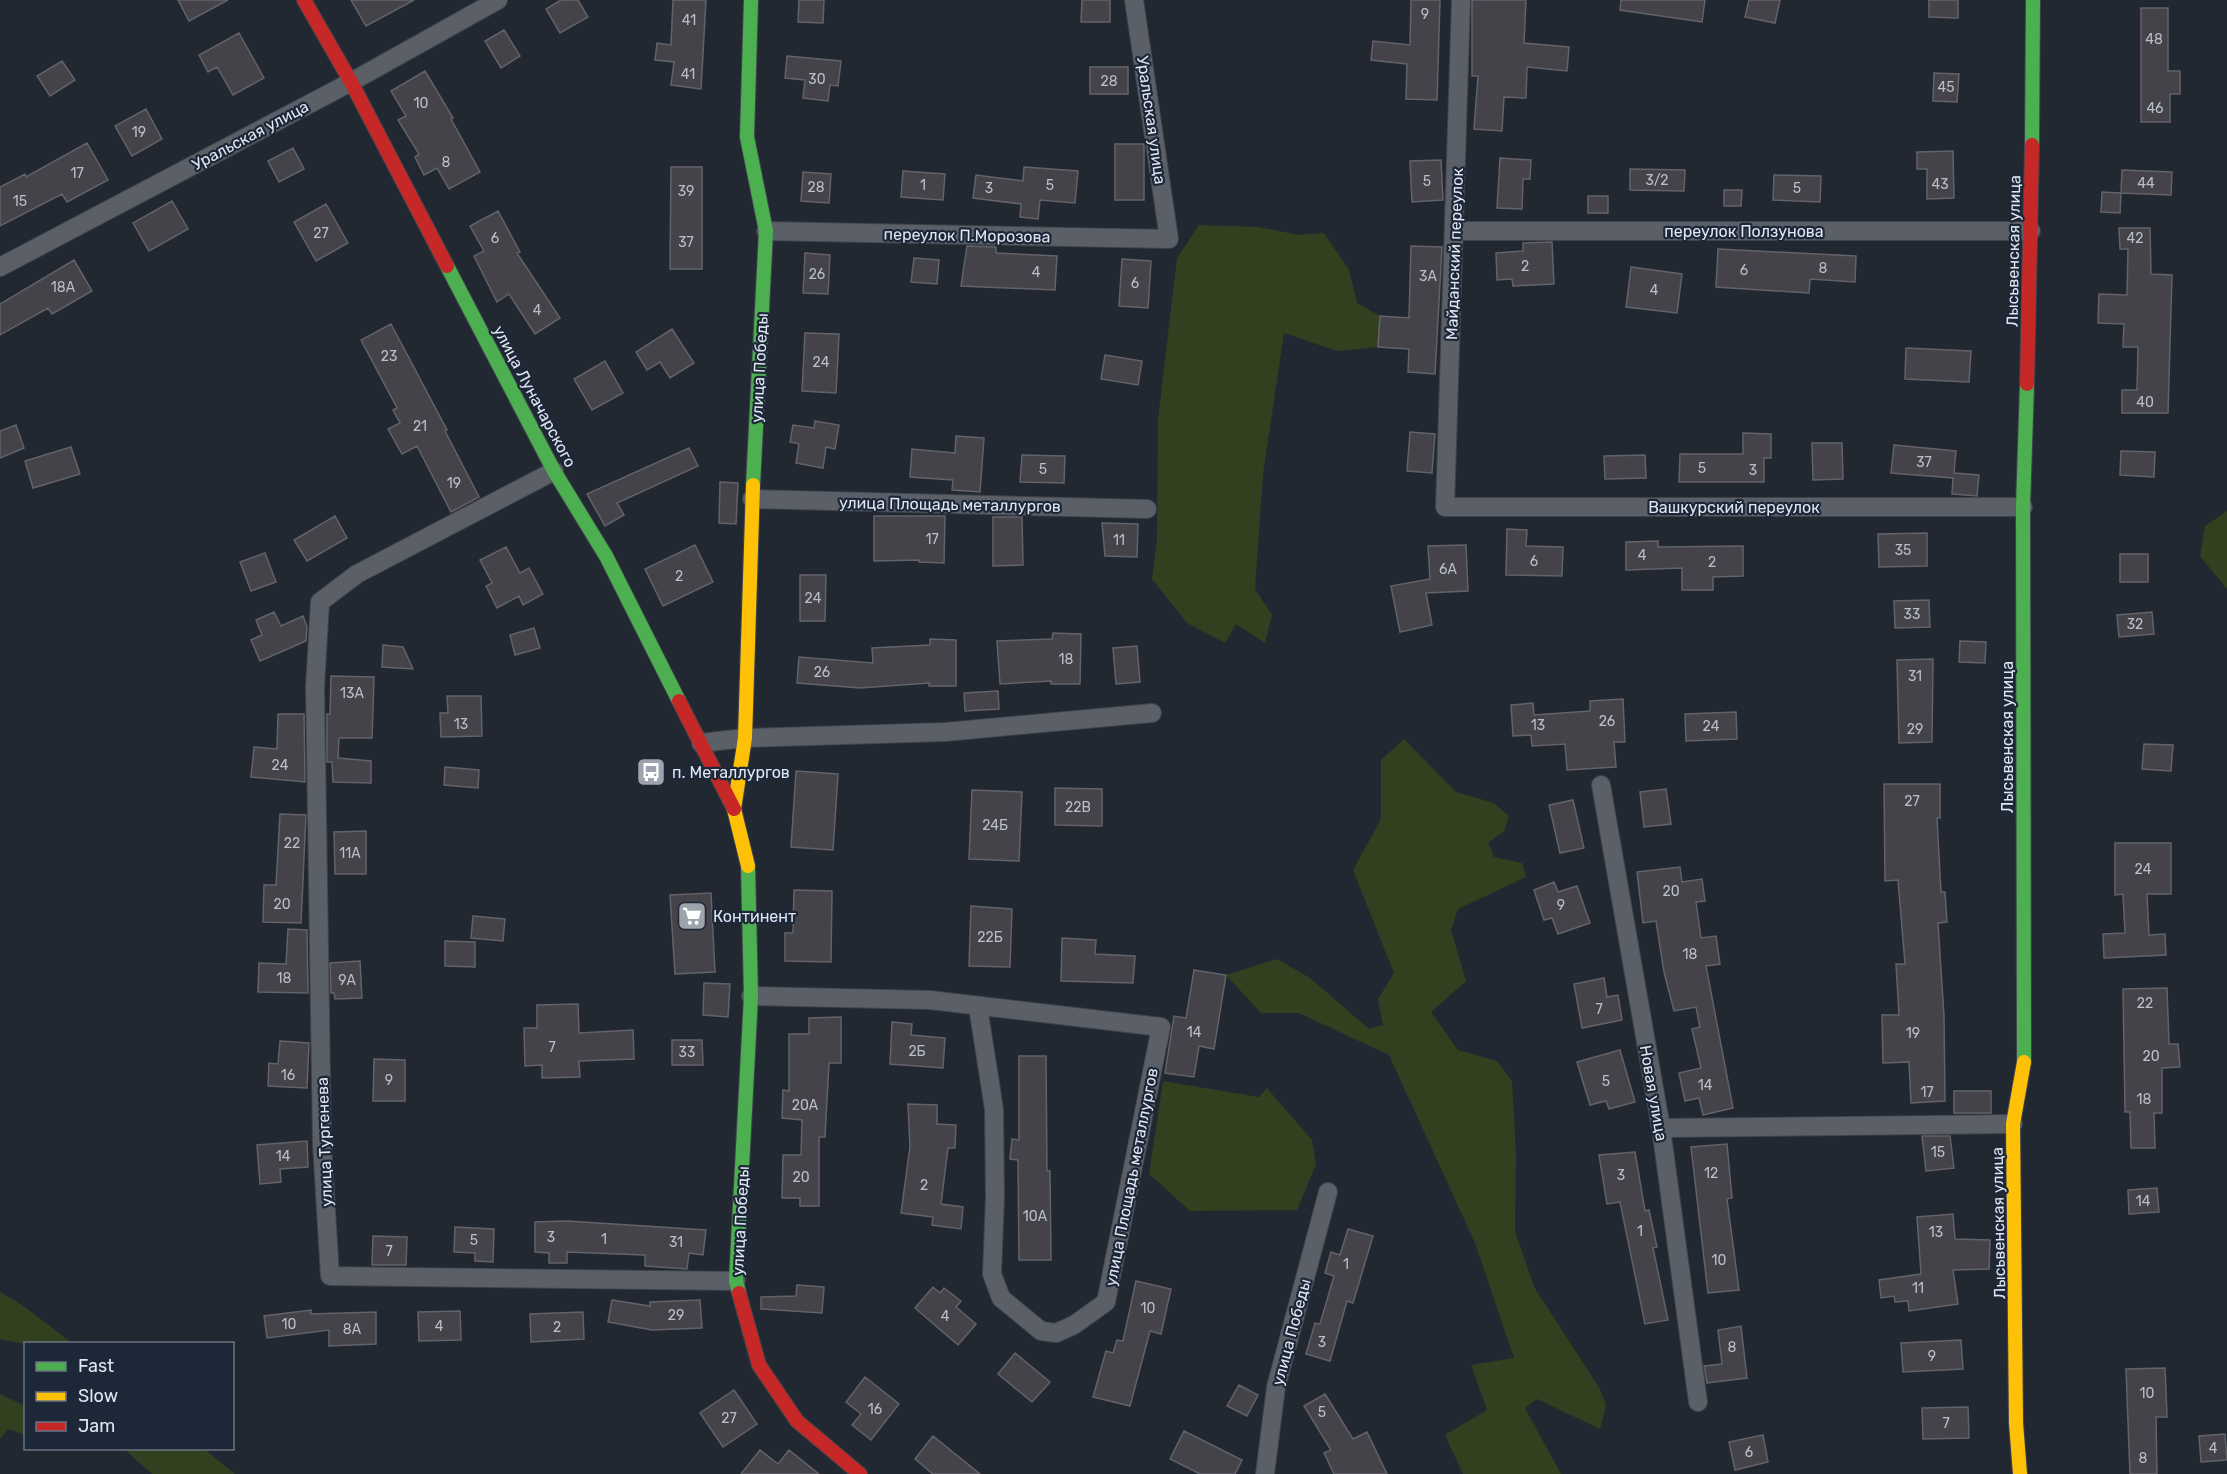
<svg xmlns="http://www.w3.org/2000/svg" width="2227" height="1474" font-family="Rubik,sans-serif">
  <style>
    .green { fill: #31401e }
    .building { fill: #444349; stroke: #636269; stroke-width: 1.5 }
    .lines { fill: none; stroke-linecap: round; stroke-linejoin: round }
    .street-casing { stroke: #3f444c; stroke-width: 20 }
    .fast-casing { stroke: #3f444c; stroke-width: 16 }
    .slow-casing { stroke: #3f444c; stroke-width: 16 }
    .jam-casing { stroke: #3f444c; stroke-width: 16 }
    .street { stroke: #5b5f67; stroke-width: 18 }
    .fast { stroke: #4caf50; stroke-width: 14 }
    .slow { stroke: #ffc107; stroke-width: 14 }
    .jam { stroke: #c62828; stroke-width: 14 }
    .labels { text-anchor: middle; stroke-width: 4.5; stroke-linejoin: round; paint-order: stroke }
    .number-label { font-size: 14px; fill: #b9bec8 }
    .street-label { font-size: 16px; fill: #e0e7f2; stroke: #1c2737 }
    .poi-label { font-size: 16px; fill: #e0e7f2; stroke: #1c2737; text-anchor: start }
  </style>
  <rect width="100%" height="100%" fill="#222831"/>
  <path class="green" d="M1199,225L1258,227L1299,235L1324,233L1349,270L1357,303L1380,316L1378,347L1337,351L1284,333L1263,474L1255,589L1272,615L1265,643L1236,624L1225,643L1187,623L1152,579L1157,538L1158,419L1177,258Z
    M2227,511V589L2200,556L2205,526Z
    M1404,739L1456,792L1494,803L1509,816L1504,831L1488,843L1494,857L1522,863L1526,877L1458,909L1451,930L1466,981L1431,1012L1458,1050L1497,1061L1512,1081L1516,1152L1515,1231L1534,1287L1600,1389L1606,1405L1600,1429L1537,1399L1525,1408L1561,1474H1463L1445,1435L1487,1410L1471,1365L1514,1358L1475,1243L1389,1055L1299,1013H1261L1226,975L1277,959L1310,978L1369,1029L1383,1025L1378,999L1394,973L1353,870L1381,819V760Z
    M1163,1081L1259,1097L1267,1088L1312,1140L1316,1164L1297,1210L1190,1211L1149,1174Z
    M0,1292L25,1307L72,1343L25,1344L0,1339Z
    M0,1394L25,1406V1435L8,1429L0,1439Z
    M124,1449H204L235,1474H152Z"/>
  <path class="building" d="M178,0H228L189,21Z
    M351,0H414L366,26Z
    M561,0H578L588,17L560,33L546,9Z
    M673,0H706L701,89L671,85L674,62L655,60L657,43L671,45Z
    M799,0H824L823,23L798,22Z
    M1082,0H1110V22H1081Z
    M1411,0H1440L1437,100L1406,99L1407,64L1371,60L1373,41L1410,45Z
    M1472,0H1526L1524,43L1569,47L1567,71L1527,67L1526,98L1504,97L1502,131L1474,129L1478,76H1472Z
    M1621,0H1705L1702,22L1620,10Z
    M1749,0H1780L1775,23L1745,17Z
    M1929,0H1958V18L1929,17Z
    M2141,8H2168V71H2180V94H2170V122H2141Z
    M504,30L520,56L501,68L485,41Z
    M239,33L264,78L233,95L217,67L208,72L199,55Z
    M787,56L841,61L838,86L830,85L828,101L803,98L805,80L785,78Z
    M62,61L75,80L50,96L37,76Z
    M1090,67H1128V94H1090Z
    M425,71L453,118L451,119L480,172L449,189L437,168L424,175L415,157L419,154L398,120L406,116L391,91Z
    M1934,73L1959,74L1957,102L1933,101Z
    M146,109L162,139L132,156L115,126Z
    M87,143L108,180L67,202L62,194L0,226V187L25,174L26,177Z
    M1115,144H1144V200H1115Z
    M293,148L304,169L279,182L268,161Z
    M1953,151L1954,198L1927,199V169H1917V152Z
    M1500,158L1531,160L1530,179H1523L1522,209L1497,208Z
    M1441,160L1443,200L1412,202L1410,161Z
    M671,167H702V269H670Z
    M1024,167L1078,171L1075,203L1040,200L1038,219L1020,217L1021,204L973,198L976,175L1023,181Z
    M1630,169L1685,170L1684,191L1630,190Z
    M2122,170L2172,172L2171,195L2121,193Z
    M903,171L945,174L943,200L901,197Z
    M803,172L831,174L829,203L801,201Z
    M1774,175L1821,176L1820,202L1773,200Z
    M1724,190H1742L1741,206H1724Z
    M2102,192L2121,193L2120,213L2101,212Z
    M1588,196H1608V213H1588Z
    M172,201L188,229L149,251L133,223Z
    M326,204L348,243L316,261L294,222Z
    M498,211L520,252L517,253L560,318L535,334L509,294L497,302L474,256L484,251L470,226Z
    M2119,228H2150L2151,274L2172,275L2168,413H2122V390H2137L2138,347H2123L2124,324L2098,323L2099,294L2127,295L2128,249H2120Z
    M1552,242L1554,284L1513,286L1512,279L1497,280L1496,253L1523,251V243Z
    M967,246L996,247V253L1057,256L1055,290L961,286Z
    M1411,246L1442,247L1435,374L1408,372L1409,349L1378,347L1380,316L1409,318Z
    M1718,249L1856,256L1855,282L1810,279L1809,293L1716,287Z
    M805,253L830,255L828,294L803,293Z
    M914,258L939,260L937,284L911,282Z
    M1122,259L1151,261L1148,308L1119,306Z
    M74,260L92,291L52,314L48,308L0,335V304Z
    M1631,267L1682,274L1677,313L1626,307Z
    M391,324L447,430L445,431L479,497L451,512L417,446L402,454L388,429L400,423L393,410L397,408L361,340Z
    M672,329L694,363L670,378L660,362L647,370L636,352Z
    M805,333L839,334L836,393L802,391Z
    M1906,348L1971,351L1969,382L1905,379Z
    M1105,355L1142,361L1138,385L1101,379Z
    M605,361L623,393L592,410L574,379Z
    M815,421L839,425L835,449L826,447L823,468L796,463L799,444L790,442L793,425L814,428Z
    M16,425L24,448L0,458V431Z
    M1410,432L1435,434L1432,473L1407,471Z
    M1743,433L1771,434V458H1764V482H1679L1680,454H1743Z
    M956,436L984,438L980,492L952,490L953,480L910,477L912,449L955,453Z
    M1812,443H1842L1843,479L1813,480Z
    M1894,445L1956,451L1954,473L1979,475L1977,496L1952,494L1953,478L1891,473Z
    M71,447L80,474L33,488L25,461Z
    M689,448L698,466L617,503L624,515L605,526L587,494Z
    M2121,451L2155,452L2154,477L2120,475Z
    M1022,455L1065,456L1064,483L1020,482Z
    M1645,455L1646,478L1605,479L1604,456Z
    M720,482L738,483L736,524L719,523Z
    M335,516L347,538L307,561L294,540Z
    M874,516H945L944,563L919,562V560L874,561Z
    M993,517H1022L1023,565L993,566Z
    M1102,523L1138,524L1137,557L1105,556Z
    M1507,529L1527,530L1526,546L1563,547L1562,576L1506,575Z
    M1927,533V566L1879,567L1878,534Z
    M1658,541V547L1743,546V576L1713,577V590H1682V568L1626,570V542Z
    M695,545L713,582L663,606L645,569Z
    M1466,545L1468,591L1426,593L1432,625L1400,632L1391,586L1430,579L1428,546Z
    M506,547L520,573L529,568L543,594L523,605L519,596L497,608L486,586L492,583L480,560Z
    M265,553L276,582L251,591L240,562Z
    M2120,554H2148V582H2120Z
    M800,575H826L825,621H800Z
    M1929,600L1930,627L1895,628L1894,601Z
    M274,612L281,626L303,616L307,627L306,641L260,661L251,640L262,635L256,620Z
    M2152,612L2154,634L2119,637L2117,615Z
    M534,628L540,648L515,655L510,635Z
    M1053,633L1081,634L1080,684H1051V681L1000,684L997,641L1052,639Z
    M930,639L956,640V686H929V683L860,688L797,683L799,657L873,663L872,648L930,645Z
    M1960,641L1986,642L1985,663L1959,662Z
    M383,645L403,647L413,669L382,667Z
    M1137,646L1140,682L1116,684L1113,648Z
    M1933,659L1932,742L1899,743L1897,660Z
    M331,676L374,677L372,738H339L338,758L371,761V783L333,782L332,762H327V714H330Z
    M998,691L999,709L965,711L964,693Z
    M447,696H481L482,736L441,737L440,713H448Z
    M1623,699L1625,742H1614L1616,767L1567,770L1565,744L1532,746L1531,735L1513,736L1511,705L1533,703L1534,715L1590,711V701Z
    M1736,712L1737,739L1686,741L1685,714Z
    M278,714H304L305,782L251,777L254,747L277,749Z
    M2144,744L2173,745L2171,771L2142,769Z
    M445,767L479,770L478,788L444,785Z
    M796,771L838,774L833,850L791,847Z
    M1884,784H1940V818H1937L1941,892H1945L1947,922L1938,923L1944,1016L1945,1101L1911,1103L1909,1062L1883,1063L1882,1015H1899L1896,964H1905L1898,880L1885,881Z
    M1055,788L1102,789V826L1055,825Z
    M1666,789L1671,824L1644,827L1640,792Z
    M972,790L1022,792L1019,861L969,859Z
    M1573,800L1584,848L1560,853L1549,805Z
    M280,814L306,815L301,923L263,922L264,885H276Z
    M366,831V874H335L334,832Z
    M2115,843H2171V894H2147L2149,935L2165,934L2166,955L2104,958L2103,934L2125,933L2123,894L2115,895Z
    M1680,867L1682,882L1702,879L1705,901L1696,902L1701,938L1716,936L1720,964L1706,966L1733,1108L1703,1115L1699,1098L1685,1101L1679,1073L1701,1068L1692,1029L1700,1027L1696,1007L1674,1011L1664,972L1656,921L1643,923L1637,872Z
    M1554,882L1558,892L1577,886L1590,923L1558,934L1552,918L1544,920L1534,890Z
    M794,890L832,891L831,962L785,961V933H793Z
    M711,893L715,972L675,974L670,895Z
    M971,906L1012,909L1010,967L969,966Z
    M473,916L505,919L503,941L471,938Z
    M288,929L307,930L308,993L258,992L259,963L286,964Z
    M1062,938L1096,940L1095,954L1135,956L1133,983L1061,981Z
    M445,941L475,942V967L445,966Z
    M360,961L362,998L335,999L334,993H331L330,963Z
    M1194,970L1226,975L1214,1049L1199,1046L1194,1077L1165,1073L1174,1016L1186,1018Z
    M1604,978L1607,997L1618,995L1622,1020L1582,1028L1574,984Z
    M704,983L730,984L728,1017L703,1015Z
    M2167,988L2169,1044H2178L2180,1067L2162,1068V1113H2154L2155,1148H2131L2130,1112H2125L2123,989Z
    M578,1004L579,1033L633,1030L634,1059L579,1061L580,1077L542,1078V1065L525,1066L524,1028H537V1005Z
    M841,1017V1063H829L825,1137H819V1206H800V1198H782L783,1155H801L802,1120L782,1118L783,1090L789,1091V1034H809V1018Z
    M892,1022L912,1024L911,1035L945,1038L943,1068L890,1064Z
    M672,1040H702L703,1065H672Z
    M280,1041L309,1043L307,1088L268,1086L269,1063L278,1064Z
    M1620,1050L1635,1102L1609,1109L1606,1101L1590,1105L1577,1062Z
    M1019,1056H1046L1047,1171H1050L1051,1260H1019L1018,1160L1010,1159L1012,1139L1019,1140Z
    M374,1059L405,1060V1101H373Z
    M1954,1091H1991V1113H1954Z
    M908,1104L937,1105V1124L956,1125L955,1148H948L941,1204L963,1207L961,1229L932,1225L933,1217L901,1213L910,1147Z
    M1922,1136H1950L1954,1168L1926,1171Z
    M307,1141L308,1167L280,1169L281,1182L260,1184L257,1145Z
    M1727,1144L1732,1198L1727,1199L1739,1290L1708,1293L1691,1147Z
    M1635,1152L1645,1211L1649,1210L1657,1247L1653,1248L1668,1320L1645,1324L1620,1202L1607,1204L1599,1155Z
    M2157,1188L2159,1212L2129,1214L2128,1190Z
    M1953,1214L1955,1239L1990,1240L1989,1269L1953,1270L1958,1304L1909,1311L1908,1301L1895,1302L1894,1296L1881,1298L1879,1280L1921,1274L1917,1217Z
    M567,1221L706,1230L703,1255L689,1253L687,1269L645,1266V1255L567,1252V1263H549V1253L535,1252V1222Z
    M455,1227L494,1229L493,1262L475,1261V1253L454,1252Z
    M1348,1229L1373,1236L1353,1303L1347,1301L1330,1361L1306,1354L1315,1323L1320,1324L1334,1276L1325,1273L1331,1252L1340,1255Z
    M373,1236L407,1237L406,1265H372Z
    M1136,1281L1171,1289L1161,1334L1150,1331L1130,1406L1093,1397L1106,1351L1113,1353L1117,1340L1123,1341Z
    M797,1285L824,1287L822,1313L761,1309V1297L796,1296Z
    M933,1287L940,1293L944,1288L961,1301L956,1307L976,1324L958,1345L915,1308Z
    M612,1300L650,1306V1302L700,1300L702,1328L652,1330L608,1322Z
    M311,1310V1314L376,1312V1344L329,1346V1330L267,1338L264,1316Z
    M460,1311L461,1340L419,1341L418,1312Z
    M583,1312L584,1339L531,1342L530,1314Z
    M1741,1326L1747,1378L1707,1383L1704,1366L1722,1364L1718,1330Z
    M1961,1340L1963,1369L1903,1372L1901,1343Z
    M1015,1353L1050,1382L1032,1402L998,1374Z
    M2165,1368L2167,1417H2156L2157,1474H2130L2126,1369Z
    M865,1377L899,1404L871,1440L852,1425L861,1414L846,1402Z
    M1239,1385L1258,1395L1247,1416L1227,1406Z
    M734,1390L757,1424L723,1447L700,1413Z
    M1325,1394L1353,1439L1367,1432L1387,1474H1334L1324,1453L1331,1450L1304,1406Z
    M1968,1407L1969,1438L1923,1439L1922,1408Z
    M1184,1431L1242,1460L1235,1474H1200L1170,1459Z
    M2225,1434L2227,1460L2201,1462L2199,1436Z
    M1763,1435L1768,1462L1735,1470L1729,1442Z
    M933,1436L980,1474H933L915,1459Z
    M760,1450L778,1464L789,1450L819,1474H741Z"/>
  <g class="lines">
    <g class="street-casing">
      <path id="street" d="M1461,0L1445,507H2023
        M766,231L1169,239L1134,0
        M1456,231H2031
        M0,267L351,82L498,0
        M554,471L357,574L320,602L315,687L322,1144L330,1276L736,1281
        M752,499L1147,509
        M701,743L745,738L945,732L1152,713
        M1601,785L1661,1128L1698,1402
        M751,996L930,1000L1161,1027L1106,1302L1074,1325L1056,1333L1041,1331L1001,1298L992,1274L995,1197L994,1109L978,1007
        M1661,1128L2013,1124
        M1265,1474L1276,1387L1328,1192"/>
    </g>
    <g class="fast-casing">
      <path id="fast" d="M751,0L747,137L766,231L753,485
        M2032,145L2033,0
        M447,266L554,471L606,556L679,701
        M2024,1062L2023,507L2027,384
        M739,1293L736,1281L751,996L748,866"/>
    </g>
    <g class="slow-casing">
      <path id="slow" d="M748,866L734,809L745,738L753,485
        M2020,1474L2016,1423L2013,1124L2024,1062"/>
    </g>
    <g class="jam-casing">
      <path id="jam" d="M304,0L351,82L447,266
        M2027,384L2032,145
        M679,701L734,809
        M739,1293L759,1365L797,1421L860,1474"/>
    </g>
    <use href="#street" class="street"/>
    <use href="#fast" class="fast"/>
    <use href="#slow" class="slow"/>
    <use href="#jam" class="jam"/>
  </g>
  <defs>
    <g id="bus-square" transform="scale(1.5)"><rect x="-9" y="-9" width="18" height="18" rx="4" fill="#9ea4ae" stroke="#1c2737"/><path d="M-5-6H5V4H4V6H2V4H-2V6H-4V4H-5ZM-3.5-4V0h7V-4ZM-3.5 1.2v1.5H-2V1.2ZM2 1.2v1.5H3.5V1.2Z" fill="#fff"/></g>
    <g id="supermarket-square" transform="scale(1.5)"><rect x="-9" y="-9" width="18" height="18" rx="4" fill="#9ea4ae" stroke="#1c2737"/><path d="M-6-5.5h2.5l.6 2H6L4.5 2H-2.5L-4.4-4H-6ZM-1.5 3.2a1.3 1.3 0 1 0 .1 0ZM3 3.2a1.3 1.3 0 1 0 .1 0Z" fill="#fff"/></g>
  </defs>
  <g fill-rule="evenodd">
    <use href="#bus-square" x="651" y="772"/>
    <use href="#supermarket-square" x="692" y="916"/>
  </g>
  <g class="labels">
    <g class="number-label">
      <text x="1425" y="19">9</text>
      <text x="689" y="25">41</text>
      <text x="2154" y="44">48</text>
      <text x="688" y="79">41</text>
      <text x="817" y="84">30</text>
      <text x="1109" y="86">28</text>
      <text x="1946" y="92">45</text>
      <text x="421" y="108">10</text>
      <text x="2155" y="113">46</text>
      <text x="139" y="137">19</text>
      <text x="446" y="167">8</text>
      <text x="77" y="178">17</text>
      <text x="1657" y="185">3/2</text>
      <text x="1427" y="186">5</text>
      <text x="2146" y="188">44</text>
      <text x="1940" y="189">43</text>
      <text x="923" y="190">1</text>
      <text x="1050" y="190">5</text>
      <text x="816" y="192">28</text>
      <text x="989" y="193">3</text>
      <text x="1797" y="193">5</text>
      <text x="686" y="196">39</text>
      <text x="20" y="206">15</text>
      <text x="321" y="238">27</text>
      <text x="495" y="243">6</text>
      <text x="2135" y="243">42</text>
      <text x="686" y="247">37</text>
      <text x="1525" y="271">2</text>
      <text x="1823" y="273">8</text>
      <text x="1744" y="275">6</text>
      <text x="1036" y="277">4</text>
      <text x="817" y="279">26</text>
      <text x="1428" y="281">3А</text>
      <text x="1135" y="288">6</text>
      <text x="63" y="292">18А</text>
      <text x="1654" y="295">4</text>
      <text x="537" y="315">4</text>
      <text x="389" y="361">23</text>
      <text x="821" y="367">24</text>
      <text x="2145" y="407">40</text>
      <text x="420" y="431">21</text>
      <text x="1924" y="467">37</text>
      <text x="1702" y="473">5</text>
      <text x="1043" y="474">5</text>
      <text x="1753" y="475">3</text>
      <text x="454" y="488">19</text>
      <text x="932" y="544">17</text>
      <text x="1119" y="545">11</text>
      <text x="1903" y="555">35</text>
      <text x="1642" y="560">4</text>
      <text x="1534" y="566">6</text>
      <text x="1712" y="567">2</text>
      <text x="1448" y="574">6А</text>
      <text x="679" y="581">2</text>
      <text x="813" y="603">24</text>
      <text x="1912" y="619">33</text>
      <text x="2135" y="629">32</text>
      <text x="1066" y="664">18</text>
      <text x="822" y="677">26</text>
      <text x="1915" y="681">31</text>
      <text x="352" y="698">13А</text>
      <text x="1607" y="726">26</text>
      <text x="461" y="729">13</text>
      <text x="1538" y="730">13</text>
      <text x="1711" y="731">24</text>
      <text x="1915" y="734">29</text>
      <text x="280" y="770">24</text>
      <text x="1912" y="806">27</text>
      <text x="1078" y="812">22В</text>
      <text x="995" y="830">24Б</text>
      <text x="292" y="848">22</text>
      <text x="350" y="858">11А</text>
      <text x="2143" y="874">24</text>
      <text x="1671" y="896">20</text>
      <text x="282" y="909">20</text>
      <text x="1561" y="910">9</text>
      <text x="990" y="942">22Б</text>
      <text x="1690" y="959">18</text>
      <text x="284" y="983">18</text>
      <text x="347" y="985">9А</text>
      <text x="2145" y="1008">22</text>
      <text x="1599" y="1014">7</text>
      <text x="1194" y="1037">14</text>
      <text x="1913" y="1038">19</text>
      <text x="552" y="1052">7</text>
      <text x="917" y="1056">2Б</text>
      <text x="687" y="1057">33</text>
      <text x="2151" y="1061">20</text>
      <text x="288" y="1080">16</text>
      <text x="389" y="1085">9</text>
      <text x="1606" y="1086">5</text>
      <text x="1705" y="1090">14</text>
      <text x="1927" y="1097">17</text>
      <text x="2144" y="1104">18</text>
      <text x="805" y="1110">20А</text>
      <text x="1938" y="1157">15</text>
      <text x="283" y="1161">14</text>
      <text x="1711" y="1178">12</text>
      <text x="1621" y="1180">3</text>
      <text x="801" y="1182">20</text>
      <text x="924" y="1190">2</text>
      <text x="2143" y="1206">14</text>
      <text x="1035" y="1221">10А</text>
      <text x="1640" y="1236">1</text>
      <text x="1936" y="1237">13</text>
      <text x="551" y="1242">3</text>
      <text x="604" y="1244">1</text>
      <text x="474" y="1245">5</text>
      <text x="676" y="1247">31</text>
      <text x="389" y="1256">7</text>
      <text x="1719" y="1265">10</text>
      <text x="1346" y="1269">1</text>
      <text x="1918" y="1293">11</text>
      <text x="1148" y="1313">10</text>
      <text x="676" y="1320">29</text>
      <text x="945" y="1321">4</text>
      <text x="289" y="1329">10</text>
      <text x="439" y="1331">4</text>
      <text x="557" y="1332">2</text>
      <text x="352" y="1334">8А</text>
      <text x="1322" y="1347">3</text>
      <text x="1732" y="1352">8</text>
      <text x="1932" y="1361">9</text>
      <text x="2147" y="1398">10</text>
      <text x="875" y="1414">16</text>
      <text x="1322" y="1417">5</text>
      <text x="729" y="1423">27</text>
      <text x="1946" y="1428">7</text>
      <text x="2213" y="1453">4</text>
      <text x="1749" y="1457">6</text>
      <text x="2143" y="1463">8</text>
    </g>
    <g class="street-label">
      <text transform="translate(1152 120) rotate(82)" y="6">Уральская улица</text>
      <text transform="translate(250 135) rotate(-28)" y="6">Уральская улица</text>
      <text x="1744" y="237">переулок Ползунова</text>
      <text transform="translate(967 235) rotate(1)" y="6">переулок П.Морозова</text>
      <text transform="translate(2013 251) rotate(-89)" y="6">Лысьвенская улица</text>
      <text transform="translate(1454 254) rotate(-88)" y="6">Майданский переулок</text>
      <text transform="translate(759 368) rotate(-87)" y="6">улица Победы</text>
      <text transform="translate(535 396) rotate(62)" y="6">улица Луначарского</text>
      <text transform="translate(950 504) rotate(1)" y="6">улица Площадь металлургов</text>
      <text x="1734" y="513">Вашкурский переулок</text>
      <text transform="translate(2007 737) rotate(-90)" y="6">Лысьвенская улица</text>
      <text transform="translate(1654 1093) rotate(80)" y="6">Новая улица</text>
      <text transform="translate(324 1142) rotate(-92)" y="6">улица Тургенева</text>
      <text transform="translate(1131 1177) rotate(-79)" y="6">улица Площадь металлургов</text>
      <text transform="translate(740 1221) rotate(-87)" y="6">улица Победы</text>
      <text transform="translate(1998 1223) rotate(-91)" y="6">Лысьвенская улица</text>
      <text transform="translate(1291 1332) rotate(-75)" y="6">улица Победы</text>
    </g>
    <g class="poi-label">
      <text x="672" y="778">п. Металлургов</text>
      <text x="713" y="922">Континент</text>
    </g>
  </g>
  <rect x="24" y="1342" width="210" height="108" fill="#1c2737" stroke="#6a7482" stroke-width="1.5"/>
  <rect x="36" y="1362" width="30" height="9" fill="#4caf50" stroke="#6a7482" stroke-width="1.5"/>
  <text x="78" y="1372" font-size="18" fill="#e0e7f2">Fast</text>
  <rect x="36" y="1392" width="30" height="9" fill="#ffc107" stroke="#6a7482" stroke-width="1.5"/>
  <text x="78" y="1402" font-size="18" fill="#e0e7f2">Slow</text>
  <rect x="36" y="1422" width="30" height="9" fill="#c62828" stroke="#6a7482" stroke-width="1.5"/>
  <text x="78" y="1432" font-size="18" fill="#e0e7f2">Jam</text>
</svg>
